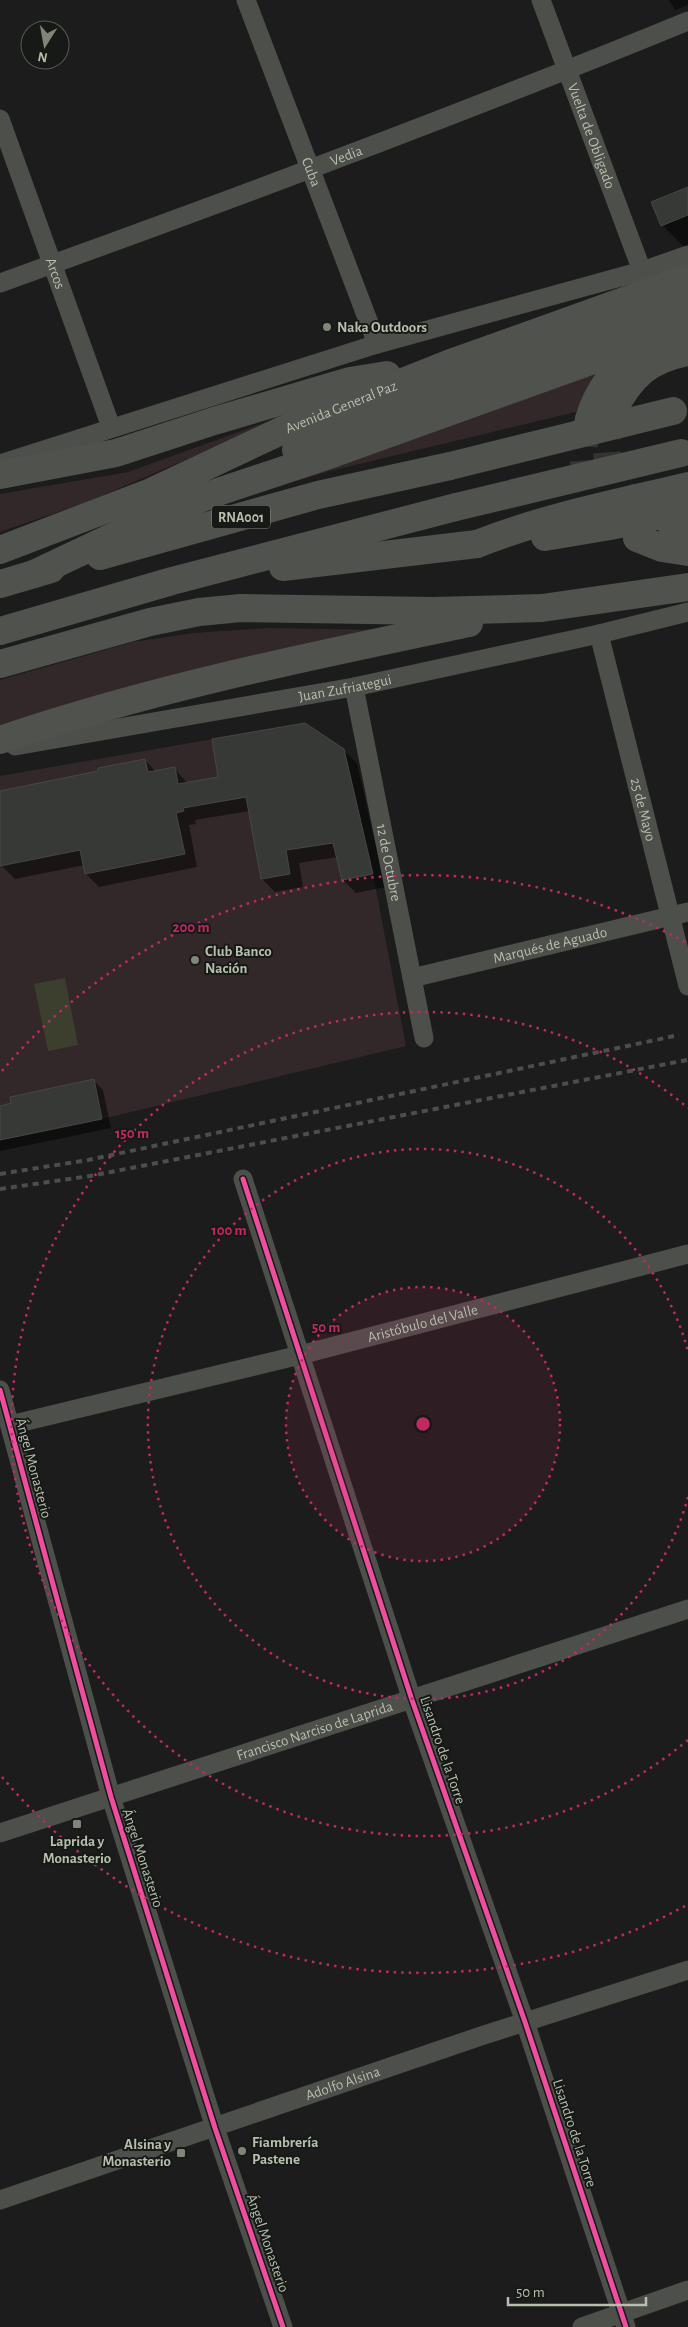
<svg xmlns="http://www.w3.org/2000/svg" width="688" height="2327" font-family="'Alegreya Sans',sans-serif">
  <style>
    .green { fill: #322829 }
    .water { fill: #3c3f2d }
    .shadow { fill: #0007 }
    .building { fill: #373936; stroke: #474844 }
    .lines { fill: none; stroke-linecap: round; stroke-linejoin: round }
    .highway-tunnel { stroke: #333432; stroke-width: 28; stroke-dasharray: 28 14; stroke-linecap: butt }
    .minor { stroke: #4d4f4a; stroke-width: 19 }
    .highway { stroke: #4f524d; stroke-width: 28 }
    .rail { stroke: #4d4e4b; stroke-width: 4; stroke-dasharray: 6 5; stroke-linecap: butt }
    .highway-bridge { stroke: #4f524d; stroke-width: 28 }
    .cycleway-casing { stroke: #161916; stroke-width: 8 }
    .cycleway { stroke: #ef4d9e; stroke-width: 5 }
    .ring { fill: none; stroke: #c12963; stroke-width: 2.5; stroke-dasharray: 2.5 5 }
    .poi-dot { fill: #80857a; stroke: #161916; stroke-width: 2 }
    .labels { text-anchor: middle; stroke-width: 4; stroke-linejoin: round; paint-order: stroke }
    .shield { fill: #161916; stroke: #868c7f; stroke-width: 1 }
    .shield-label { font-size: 14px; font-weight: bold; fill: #b6beac }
    .street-label { font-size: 15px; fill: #b6beac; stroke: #161916 }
    .poi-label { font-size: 15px; font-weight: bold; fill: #b6beac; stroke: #161916; text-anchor: start }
    .centre { fill: #c12963; stroke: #161916; stroke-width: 2.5 }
    .ring-label { font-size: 15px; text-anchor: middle; font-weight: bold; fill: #c12963; stroke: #161916; stroke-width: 4; stroke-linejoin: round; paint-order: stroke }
  </style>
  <rect width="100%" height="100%" fill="#1c1c1c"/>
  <path class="green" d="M600,368L580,411L330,471L270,489Z
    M272,420V423L87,502L0,532V494L128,472Z
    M267,628L384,630L0,729V680L133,642L194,633Z
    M305,723L344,749L373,874L406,1046L102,1119L0,1140V776Z"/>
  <path class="water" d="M65,978L78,1045L48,1051L34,984Z"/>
  <path class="shadow" d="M669,0H688V5L675,10Z
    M688,188V247L685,248L662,225Z
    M343,750L357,763L385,887L356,893L343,880L338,857L299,863L303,887L275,892L262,879L250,811L195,820L196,824L189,825L197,867L99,887L86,874L85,865L15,879L2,866L0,792L100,772L145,760L156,772L174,768L188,784Z
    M93,1080L103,1090L111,1128L0,1151V1107Z"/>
  <path class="building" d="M688,187V215L661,226L651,202Z
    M305,723L344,749L373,874L342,880L333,843L286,850L290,874L261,879L246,797L183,808L184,811L176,813L185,854L85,874L80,850L0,866V791L98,771V768L145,759L148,772L175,767L178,784L218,777L212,739Z
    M94,1079L102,1119L0,1140V1106L11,1103L10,1097Z"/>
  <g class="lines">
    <path class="highway-tunnel" d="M613,411C599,450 608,490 644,513
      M589,419C577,458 585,496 616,524"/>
    <g class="minor">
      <path id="s1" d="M246,0L377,344"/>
      <path id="s2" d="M541,0L642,271"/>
      <path id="s3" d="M0,119L111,427"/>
      <path id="s4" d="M0,283C231,200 461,114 688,21"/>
      <path d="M0,464L377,344L642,271L688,255"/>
      <path id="s5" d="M599,634L688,986"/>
      <path id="s6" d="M354,687L424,1038"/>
      <path id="s7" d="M15,746L354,687L599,634L688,612"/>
      <path id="s8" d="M412,978L688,912"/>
      <path d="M243,1179L412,1700L525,2022L626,2327"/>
      <path d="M0,1390L111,1797L215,2128L283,2327"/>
      <path id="s9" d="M10,1425L300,1355L688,1254"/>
      <path id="s10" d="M0,1833L688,1609"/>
      <path id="s11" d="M0,2200L484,2035L688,1970"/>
      <path d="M582,2327L688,2290"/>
    </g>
    <g class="highway">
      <path d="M613,411C631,376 649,359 688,352"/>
      <path d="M589,419C598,389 614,368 640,351"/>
      <path d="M296,450L321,437L397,408L688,304"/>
      <path d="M0,475L116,453L214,421L350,381L387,375"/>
      <path d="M671,525L688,528"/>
      <path d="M637,538L662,548L688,552"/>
      <path id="s12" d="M0,550L151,492L283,430L448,364L688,278"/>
      <path d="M100,556L318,495L450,466"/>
      <path d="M283,567L477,544"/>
      <path d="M34,574L150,519L212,494L326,456L596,359L688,331"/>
      <path d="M0,584L51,569"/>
      <path d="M0,631L172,581L456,507"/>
      <path d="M0,664L150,622L199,612L241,608L433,611L542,608L688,587"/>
      <path d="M0,740C153,688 311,656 469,623"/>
    </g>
    <path class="rail" d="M0,1174L88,1160L679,1035
      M0,1189L90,1176L687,1060"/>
    <path class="highway-bridge" d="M450,466L673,411
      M456,507L681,453
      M545,537L610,526L688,509
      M477,544C545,517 617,503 688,486"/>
    <g class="cycleway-casing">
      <path id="cycleway" d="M243,1179L412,1700L525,2022L626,2327
        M0,1390L111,1797L215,2128L283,2327"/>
    </g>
    <use href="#cycleway" class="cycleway"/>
  </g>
  <circle cx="423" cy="1424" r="137" fill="#c12963" fill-opacity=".12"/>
  <g class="ring">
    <circle cx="423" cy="1424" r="137"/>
    <path d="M688 1497A275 275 0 1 1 688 1351"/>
    <path d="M688 1740A412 412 0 1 1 688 1108"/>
    <path d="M685 1906A549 549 0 0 1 2 1777M2 1071A549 549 0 0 1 685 942"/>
  </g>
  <g class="poi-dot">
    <circle cx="327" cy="327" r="5"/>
    <circle cx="195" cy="960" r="5"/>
    <rect x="72" y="1819" width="10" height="10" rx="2.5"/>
    <circle cx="242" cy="2151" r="5"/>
    <rect x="176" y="2148" width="10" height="10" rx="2.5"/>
  </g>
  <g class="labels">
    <rect class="shield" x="212" y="505.5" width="58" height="23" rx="4"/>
    <g class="shield-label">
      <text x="241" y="522">RNA001</text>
    </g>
    <g class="street-label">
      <text dy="5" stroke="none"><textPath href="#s2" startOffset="145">Vuelta de Obligado</textPath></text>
      <text dy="5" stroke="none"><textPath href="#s4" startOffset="369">Vedia</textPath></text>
      <text dy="5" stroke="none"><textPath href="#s1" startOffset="184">Cuba</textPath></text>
      <text dy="5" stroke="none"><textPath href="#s3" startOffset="164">Arcos</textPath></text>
      <text dy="5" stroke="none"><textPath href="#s12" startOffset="370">Avenida General Paz</textPath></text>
      <text dy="5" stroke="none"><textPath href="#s7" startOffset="335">Juan Zufriategui</textPath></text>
      <text dy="5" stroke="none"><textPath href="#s5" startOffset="181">25 de Mayo</textPath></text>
      <text dy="5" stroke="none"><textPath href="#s6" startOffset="179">12 de Octubre</textPath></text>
      <text dy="5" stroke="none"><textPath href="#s8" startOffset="142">Marqués de Aguado</textPath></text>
      <text dy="5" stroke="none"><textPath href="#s9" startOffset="425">Aristóbulo del Valle</textPath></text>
      <text transform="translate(34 1468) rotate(75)" y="5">Ángel Monasterio</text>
      <text dy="5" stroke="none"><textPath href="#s10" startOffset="331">Francisco Narciso de Laprida</textPath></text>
      <text transform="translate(443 1750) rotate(71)" y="5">Lisandro de la Torre</text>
      <text transform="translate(143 1858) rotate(72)" y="5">Ángel Monasterio</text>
      <text dy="5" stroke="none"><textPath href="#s11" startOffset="362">Adolfo Alsina</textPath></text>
      <text transform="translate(575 2133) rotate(72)" y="5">Lisandro de la Torre</text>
      <text transform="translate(268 2243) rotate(71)" y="5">Ángel Monasterio</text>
    </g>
    <g class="poi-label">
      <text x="337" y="332">Naka Outdoors</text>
      <text x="205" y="956">Club Banco<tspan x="205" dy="17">Nación</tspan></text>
      <text x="77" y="1846" text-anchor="middle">Laprida y<tspan x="77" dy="17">Monasterio</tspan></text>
      <text x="252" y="2147">Fiambrería<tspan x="252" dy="17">Pastene</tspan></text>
      <text x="171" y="2149" text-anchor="end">Alsina y<tspan x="171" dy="17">Monasterio</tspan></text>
    </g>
  </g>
  <circle cx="423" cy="1424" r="8" class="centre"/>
  <g class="ring-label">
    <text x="191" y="932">200 m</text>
    <text x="132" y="1138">150 m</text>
    <text x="229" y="1235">100 m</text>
    <text x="326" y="1332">50 m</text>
  </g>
  <g transform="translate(45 45) rotate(191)"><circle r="24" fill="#161916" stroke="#565b52"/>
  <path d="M0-4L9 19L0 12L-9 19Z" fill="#80857a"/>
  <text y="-8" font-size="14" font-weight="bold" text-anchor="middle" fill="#b6beac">N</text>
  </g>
  <path d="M508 2297v8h138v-8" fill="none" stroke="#b6beac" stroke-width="2.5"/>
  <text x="516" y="2297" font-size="15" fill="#b6beac" stroke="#161916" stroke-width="4" paint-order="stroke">50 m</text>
</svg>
